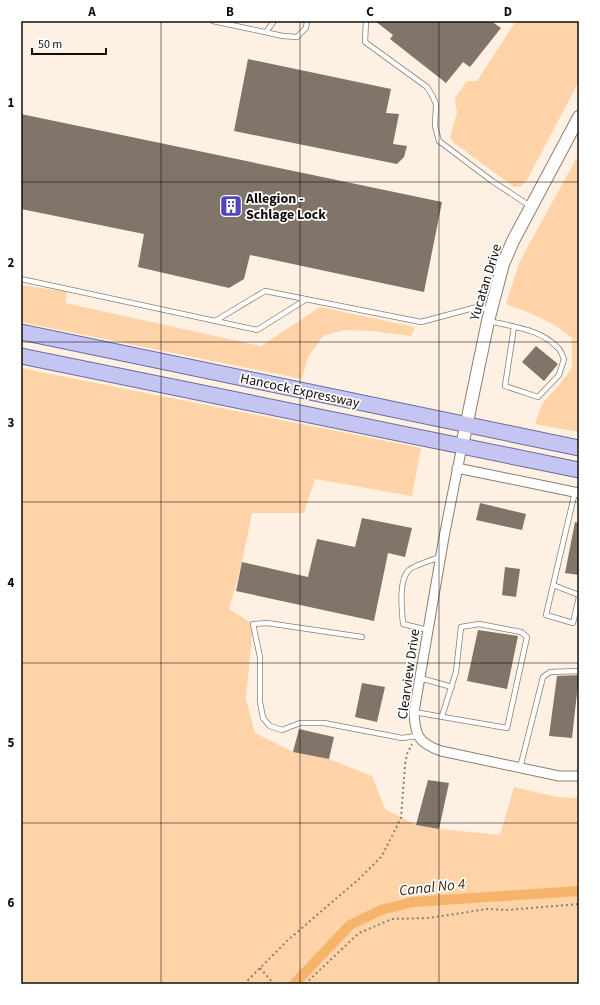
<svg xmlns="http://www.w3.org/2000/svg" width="600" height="1005" font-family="'Source Sans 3',sans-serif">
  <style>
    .green { fill: #fed3a7 }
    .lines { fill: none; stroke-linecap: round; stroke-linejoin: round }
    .canal { stroke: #f5b36c; stroke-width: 10 }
    .building { fill: #817468 }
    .service-casing { stroke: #8b7f72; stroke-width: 6 }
    .minor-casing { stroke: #8b7f72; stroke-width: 11 }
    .tertiary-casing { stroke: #8b7f72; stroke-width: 14 }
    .primary-casing { stroke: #6c6b9c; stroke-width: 17 }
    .path { stroke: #898077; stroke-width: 2; stroke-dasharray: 2 3; stroke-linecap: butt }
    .service { stroke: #fff; stroke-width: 4.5 }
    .minor { stroke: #fff; stroke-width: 9 }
    .tertiary { stroke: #fff; stroke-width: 12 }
    .primary { stroke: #c4c5f3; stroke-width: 15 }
    .grid { fill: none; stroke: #110c08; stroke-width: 1; stroke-opacity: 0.55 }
    .labels { text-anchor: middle; stroke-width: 3.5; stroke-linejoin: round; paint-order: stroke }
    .poi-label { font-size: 14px; font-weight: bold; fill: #110c08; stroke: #fff; text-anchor: start }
    .street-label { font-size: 14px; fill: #110c08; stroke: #fff }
    .water-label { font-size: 15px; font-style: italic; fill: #422708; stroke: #fff }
    .neatline { fill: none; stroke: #110c08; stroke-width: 1.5 }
    .grid-label { font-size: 13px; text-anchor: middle; font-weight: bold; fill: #110c08 }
  </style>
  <rect width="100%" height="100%" fill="#fef0e2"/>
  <path class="green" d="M516,21H579V81L526,182L521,186L514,187L453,142L450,137L457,113L455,98L467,81H477Z
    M576,159L579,161V432L535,424L542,404L559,385L572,368V338C553,321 530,313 506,304L520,261Z
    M21,285L67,292L65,303L261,346L320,307L415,327L411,336L373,331L344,330L323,336L308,357L302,379L21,322Z
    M21,368L421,448L412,496L315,479L304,513H252L242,562L229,609L253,624L246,699L255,733L293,752L329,759L372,776L385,809L416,825L439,829L500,835L514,787L557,797L579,798V984H294L337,938L290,984H21Z"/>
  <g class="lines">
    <path class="canal" d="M294,984L350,925L381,910L413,902L579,891"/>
  </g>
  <path class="building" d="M375,21H491L501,28L470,67L463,62L446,83L390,39L393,35Z
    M248,59L391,89L386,113L399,114L393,144L407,146L404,157L397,164L234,131Z
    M21,114L442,202L424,292L250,255L244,279L229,288L138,267L144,234L21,209Z
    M536,346L558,364L544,381L522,362Z
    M480,503L526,514L522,530L476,520Z
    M362,518L412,528L405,557L388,553L374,621L236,591L242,562L308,577L317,539L355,547Z
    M575,522L579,523V575L565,573Z
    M505,567L520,569L516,597L502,595Z
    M478,630L518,636L507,689L467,681Z
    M579,675L572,738L549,736L557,676Z
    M362,683L385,687L377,722L355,717Z
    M299,729L334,737L329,759L293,752Z
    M428,780L449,783L439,829L416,825Z"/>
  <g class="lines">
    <g class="service-casing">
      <path id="service" d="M213,21L283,36L297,37L306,28L307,21
        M366,21L365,42L427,87L432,95L436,104L435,126L439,141L492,181L530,206
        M266,32L274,21
        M21,279L257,330L305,300
        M215,321L265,291L421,322L477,307L491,310
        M489,321C513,327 541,329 558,348C561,350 562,355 564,359L559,375L538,397L505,386L514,327
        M575,492L546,615L573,623L579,597
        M553,585L579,595
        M428,630L403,624C402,611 398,580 409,570C413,566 434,559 441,557
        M362,637L267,623L253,624L260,657V702L263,718L270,726L282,730L300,723H324L402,738L417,736
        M420,678L452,687
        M414,712L507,728L527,637L521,632L479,624L461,627L456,672L442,716
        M520,768L543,677L550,672L579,671"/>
    </g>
    <g class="minor-casing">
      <path id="minor" d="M462,446L444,537L414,712C415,735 418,743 441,751L559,776H579
        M457,468L579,493"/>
    </g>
    <g class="tertiary-casing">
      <path id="tertiary" d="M462,446L488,321L503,264L513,241L579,117"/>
    </g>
    <g class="primary-casing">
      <path id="primary" d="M21,332L579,448
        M21,356L579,470"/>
    </g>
    <path class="path" d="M260,968L274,984
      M244,984L288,940L360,878L382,856L401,818L405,765L407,754L412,744
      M305,984L359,933L392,919L429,918L487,909L507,910L579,904"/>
    <use href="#service" class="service"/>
    <use href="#minor" class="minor"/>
    <use href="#tertiary" class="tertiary"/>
    <use href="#primary" class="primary"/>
  </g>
  <path class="grid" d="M161,21V984M300,21V984M439,21V984M21,182H579M21,342H579M21,502H579M21,663H579M21,823H579"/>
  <defs>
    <g id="building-square" transform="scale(1.15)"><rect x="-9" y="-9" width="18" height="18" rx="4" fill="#5244bb" stroke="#fff"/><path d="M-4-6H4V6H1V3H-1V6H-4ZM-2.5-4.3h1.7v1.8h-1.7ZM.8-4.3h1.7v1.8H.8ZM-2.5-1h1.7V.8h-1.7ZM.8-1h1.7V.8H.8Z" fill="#fff"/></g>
  </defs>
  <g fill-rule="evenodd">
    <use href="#building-square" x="231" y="206"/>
  </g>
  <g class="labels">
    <g class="poi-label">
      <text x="246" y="203">Allegion -<tspan x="246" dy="16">Schlage Lock</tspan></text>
    </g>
    <g class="street-label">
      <text transform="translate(485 282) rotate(-73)" y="5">Yucatan Drive</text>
      <text transform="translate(300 390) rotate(12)" y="5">Hancock Expressway</text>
      <text transform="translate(408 674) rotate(-82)" y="5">Clearview Drive</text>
    </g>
    <g class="water-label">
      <text transform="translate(432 887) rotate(-6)" y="5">Canal No 4</text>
    </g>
  </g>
  <rect width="600" height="1005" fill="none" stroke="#ffffff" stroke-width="44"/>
  <path d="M32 48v6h74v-6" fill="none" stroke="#110c08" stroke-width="2"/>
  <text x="38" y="48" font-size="12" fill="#110c08" stroke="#ffffff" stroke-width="3" paint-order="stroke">50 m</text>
  <rect x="22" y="22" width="556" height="961" class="neatline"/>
  <g class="grid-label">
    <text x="92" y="16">A</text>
    <text x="230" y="16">B</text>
    <text x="370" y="16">C</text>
    <text x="508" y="16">D</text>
    <text x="11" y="107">1</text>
    <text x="11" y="267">2</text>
    <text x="11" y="427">3</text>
    <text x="11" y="587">4</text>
    <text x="11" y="747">5</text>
    <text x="11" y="907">6</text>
  </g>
</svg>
